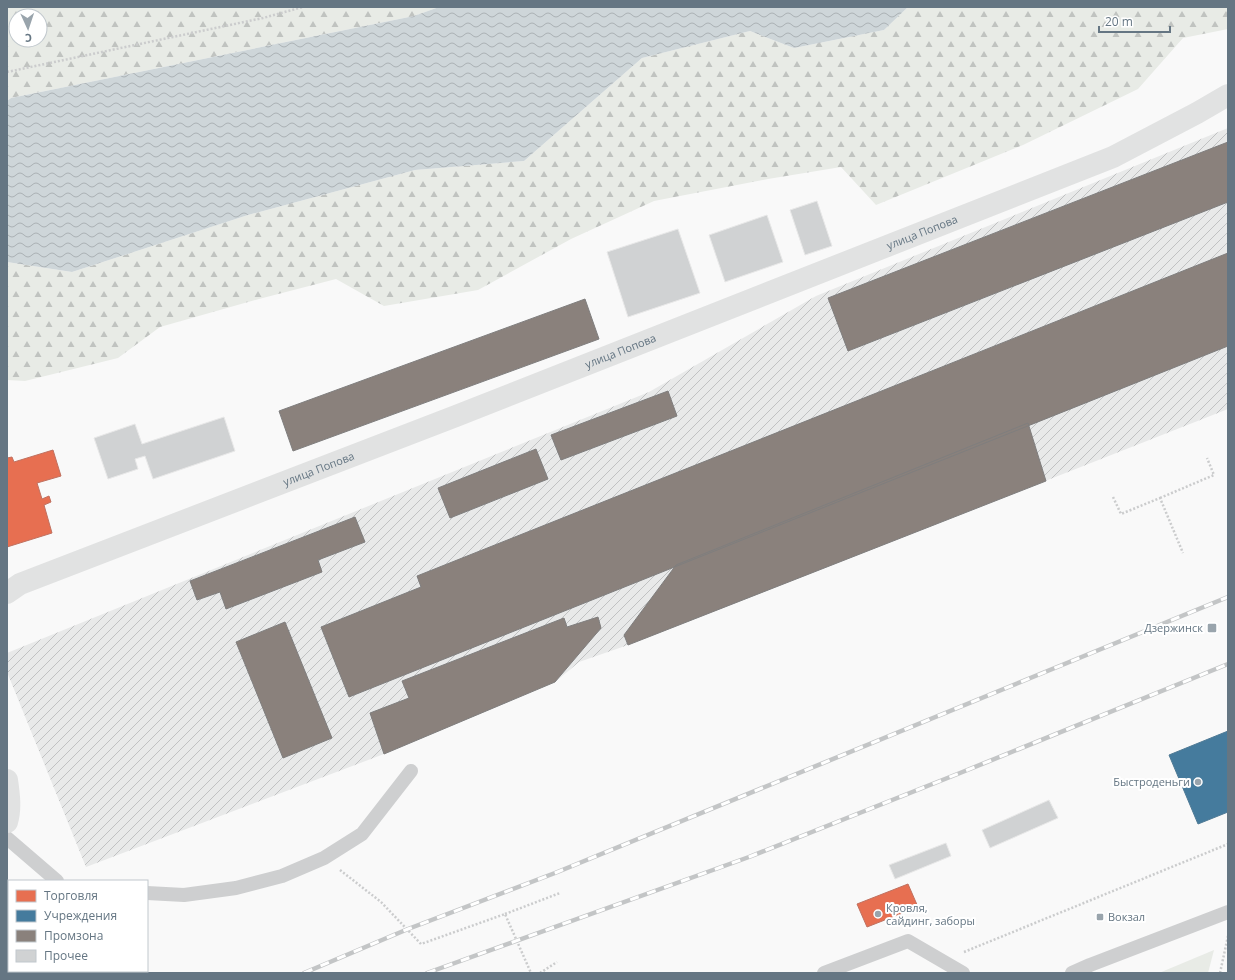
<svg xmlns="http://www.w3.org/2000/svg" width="1235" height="980" font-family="'Open Sans',sans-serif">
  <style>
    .industrial { fill: url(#industrial-furrows) }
    .grass { fill: #e8ebe6 }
    .forest { fill: url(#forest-firs); fill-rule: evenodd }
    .water { fill: url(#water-waves) }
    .shops { fill: #e76f51; stroke: #c07160 }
    .public { fill: #457b9d; stroke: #4f7a95 }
    .industry { fill: #8a817c; stroke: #7f7e7e }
    .building { fill: #d0d2d3; stroke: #e8e8e8 }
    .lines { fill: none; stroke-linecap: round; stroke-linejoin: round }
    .path { stroke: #cbcccd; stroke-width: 2.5; stroke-dasharray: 2 2; stroke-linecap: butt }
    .lane { stroke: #cecfd0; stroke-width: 14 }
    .secondary { stroke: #e1e2e2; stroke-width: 22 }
    .rail-casing { stroke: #c3c5c6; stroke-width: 4.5 }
    .rail { stroke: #fff; stroke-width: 3; stroke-dasharray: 9; stroke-linecap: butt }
    .poi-dot { fill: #99a4ac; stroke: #fff; stroke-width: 1.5 }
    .labels { text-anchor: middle; stroke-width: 4; stroke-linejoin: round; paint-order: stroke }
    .street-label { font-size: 11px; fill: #657683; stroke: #fff }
    .poi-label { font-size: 11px; fill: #657683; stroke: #fff; text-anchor: end }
  </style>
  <defs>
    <pattern id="industrial-furrows" width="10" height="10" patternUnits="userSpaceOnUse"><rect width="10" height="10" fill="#e8e9e9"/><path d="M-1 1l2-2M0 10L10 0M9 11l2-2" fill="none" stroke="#c0c1c2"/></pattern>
    <pattern id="forest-firs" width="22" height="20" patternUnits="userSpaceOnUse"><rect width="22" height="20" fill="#e8ebe6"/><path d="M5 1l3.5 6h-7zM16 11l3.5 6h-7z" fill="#c0c3c0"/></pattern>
    <pattern id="water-waves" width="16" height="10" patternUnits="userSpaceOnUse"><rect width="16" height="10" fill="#ced6d9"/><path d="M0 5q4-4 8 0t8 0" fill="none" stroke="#abb2b5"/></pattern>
  </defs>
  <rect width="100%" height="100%" fill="#f9f9f9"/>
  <path class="industrial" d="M1228,128V409L628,645L579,662L555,682L384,754L86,867L7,672V653L649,392L816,296Z"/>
  <path class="grass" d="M1214,950L1208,973H1159Z"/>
  <path class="forest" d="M7,7H439L414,16L11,98L7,101ZM16,16H40V40H16Z
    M908,7H1228V29L1183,38L1138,89L1023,145L876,205L841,167L768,179L654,201L571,239L478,290L384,306L336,279L259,299L160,327L118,358L25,381L7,380V262L72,272L248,215L415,170L524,161L642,58L750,31L794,48L884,30Z"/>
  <path class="water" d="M439,7H908L884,30L794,48L750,31L642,58L524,161L415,170L248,215L72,272L7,262V101L11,98L414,16Z"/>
  <path class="shops" d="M53,450L61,476L37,483L42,499L49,496L51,502L44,505L52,533L7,547V458L12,457L14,462Z
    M908,884L918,907L867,927L857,904Z"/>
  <path class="public" d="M1228,731V812L1198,824L1169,755Z"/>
  <path class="industry" d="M1228,142V202L848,351L828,298Z
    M1228,253V346L349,697L321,627L421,587L417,576Z
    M585,299L599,339L293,451L279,411Z
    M668,391L677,416L561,460L551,435Z
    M1028,423L1046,481L628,645L624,635L676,565Z
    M536,449L548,479L450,518L438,488Z
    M355,517L365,542L318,560L322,572L226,609L220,592L197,600L190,581Z
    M598,617L601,628L555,682L384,754L370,713L409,698L402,681L564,618L567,627Z
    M285,622L332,738L283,758L236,642Z"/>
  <path class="building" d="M817,201L832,246L805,255L790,210Z
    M767,215L783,262L725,282L709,235Z
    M678,229L700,293L628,317L607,252Z
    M224,417L235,451L153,479L145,456L135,459L138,469L108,479L94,438L135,424L142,444Z
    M1049,800L1058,818L990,848L982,830Z
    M946,843L951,856L895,879L889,865Z"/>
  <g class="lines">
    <path class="path" d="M7,72L263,18L303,7
      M1113,497L1121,514L1160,498L1183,553
      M1160,498L1214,475L1207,458
      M340,870L381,902L421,944L505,914L531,973
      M7,892L8,899
      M505,914L560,893
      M964,952L1228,844
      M7,966L9,956
      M540,973L557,962
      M1220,973L1228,936"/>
    <path class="lane" d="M7,838L57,881
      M147,893L184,895L236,888L282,876L324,858L362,834L411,771
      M7,918H9
      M824,973L908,941L963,973
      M1072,973L1090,965L1228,912"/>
    <g class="secondary">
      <path id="s1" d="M7,593L20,584L456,416L1113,157L1197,113L1228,95"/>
      <path d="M7,780C9,794 11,809 7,822"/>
    </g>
    <g class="rail-casing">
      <path id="rail" d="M304,973L408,929L555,873L1228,597
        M427,973L749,857L960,773L1228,664"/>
    </g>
    <use href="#rail" class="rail"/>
  </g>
  <g class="poi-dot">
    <rect x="1207" y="623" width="10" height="10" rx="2"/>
    <circle cx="1198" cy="782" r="4"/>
    <circle cx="878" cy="914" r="4"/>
    <rect x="1096" y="913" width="8" height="8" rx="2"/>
  </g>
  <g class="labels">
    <g class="street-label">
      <text dy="4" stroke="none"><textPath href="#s1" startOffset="984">улица Попова</textPath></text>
      <text dy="4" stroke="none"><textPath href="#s1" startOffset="660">улица Попова</textPath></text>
      <text dy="4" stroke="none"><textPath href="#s1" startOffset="336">улица Попова</textPath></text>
    </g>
    <g class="poi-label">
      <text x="1203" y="632">Дзержинск</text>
      <text x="1190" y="786">Быстроденьги</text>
      <text x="886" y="912" text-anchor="start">Кровля,<tspan x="886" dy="13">сайдинг, заборы</tspan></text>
      <text x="1108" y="921" text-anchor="start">Вокзал</text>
    </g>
  </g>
  <rect width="1235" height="980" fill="none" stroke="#657683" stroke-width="16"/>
  <rect x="8" y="880" width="140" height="92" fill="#ffffff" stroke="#c1c8cd"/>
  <rect x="16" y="890" width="20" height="12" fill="#e76f51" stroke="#c1c8cd"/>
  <text x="44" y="900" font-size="12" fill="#657683">Торговля</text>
  <rect x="16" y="910" width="20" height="12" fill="#457b9d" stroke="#c1c8cd"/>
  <text x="44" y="920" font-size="12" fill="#657683">Учреждения</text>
  <rect x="16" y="930" width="20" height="12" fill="#8a817c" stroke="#c1c8cd"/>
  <text x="44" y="940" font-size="12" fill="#657683">Промзона</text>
  <rect x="16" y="950" width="20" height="12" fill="#d0d2d3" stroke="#c1c8cd"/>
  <text x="44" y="960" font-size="12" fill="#657683">Прочее</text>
  <g transform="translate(28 28) rotate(177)"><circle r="19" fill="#ffffff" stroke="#c1c8cd"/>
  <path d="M0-3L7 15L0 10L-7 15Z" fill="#99a4ac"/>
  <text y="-6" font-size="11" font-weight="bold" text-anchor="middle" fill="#657683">С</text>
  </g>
  <path d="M1099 26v6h71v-6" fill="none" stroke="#657683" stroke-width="2"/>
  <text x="1105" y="26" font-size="12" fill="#657683" stroke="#ffffff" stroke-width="3" paint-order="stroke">20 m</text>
</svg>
